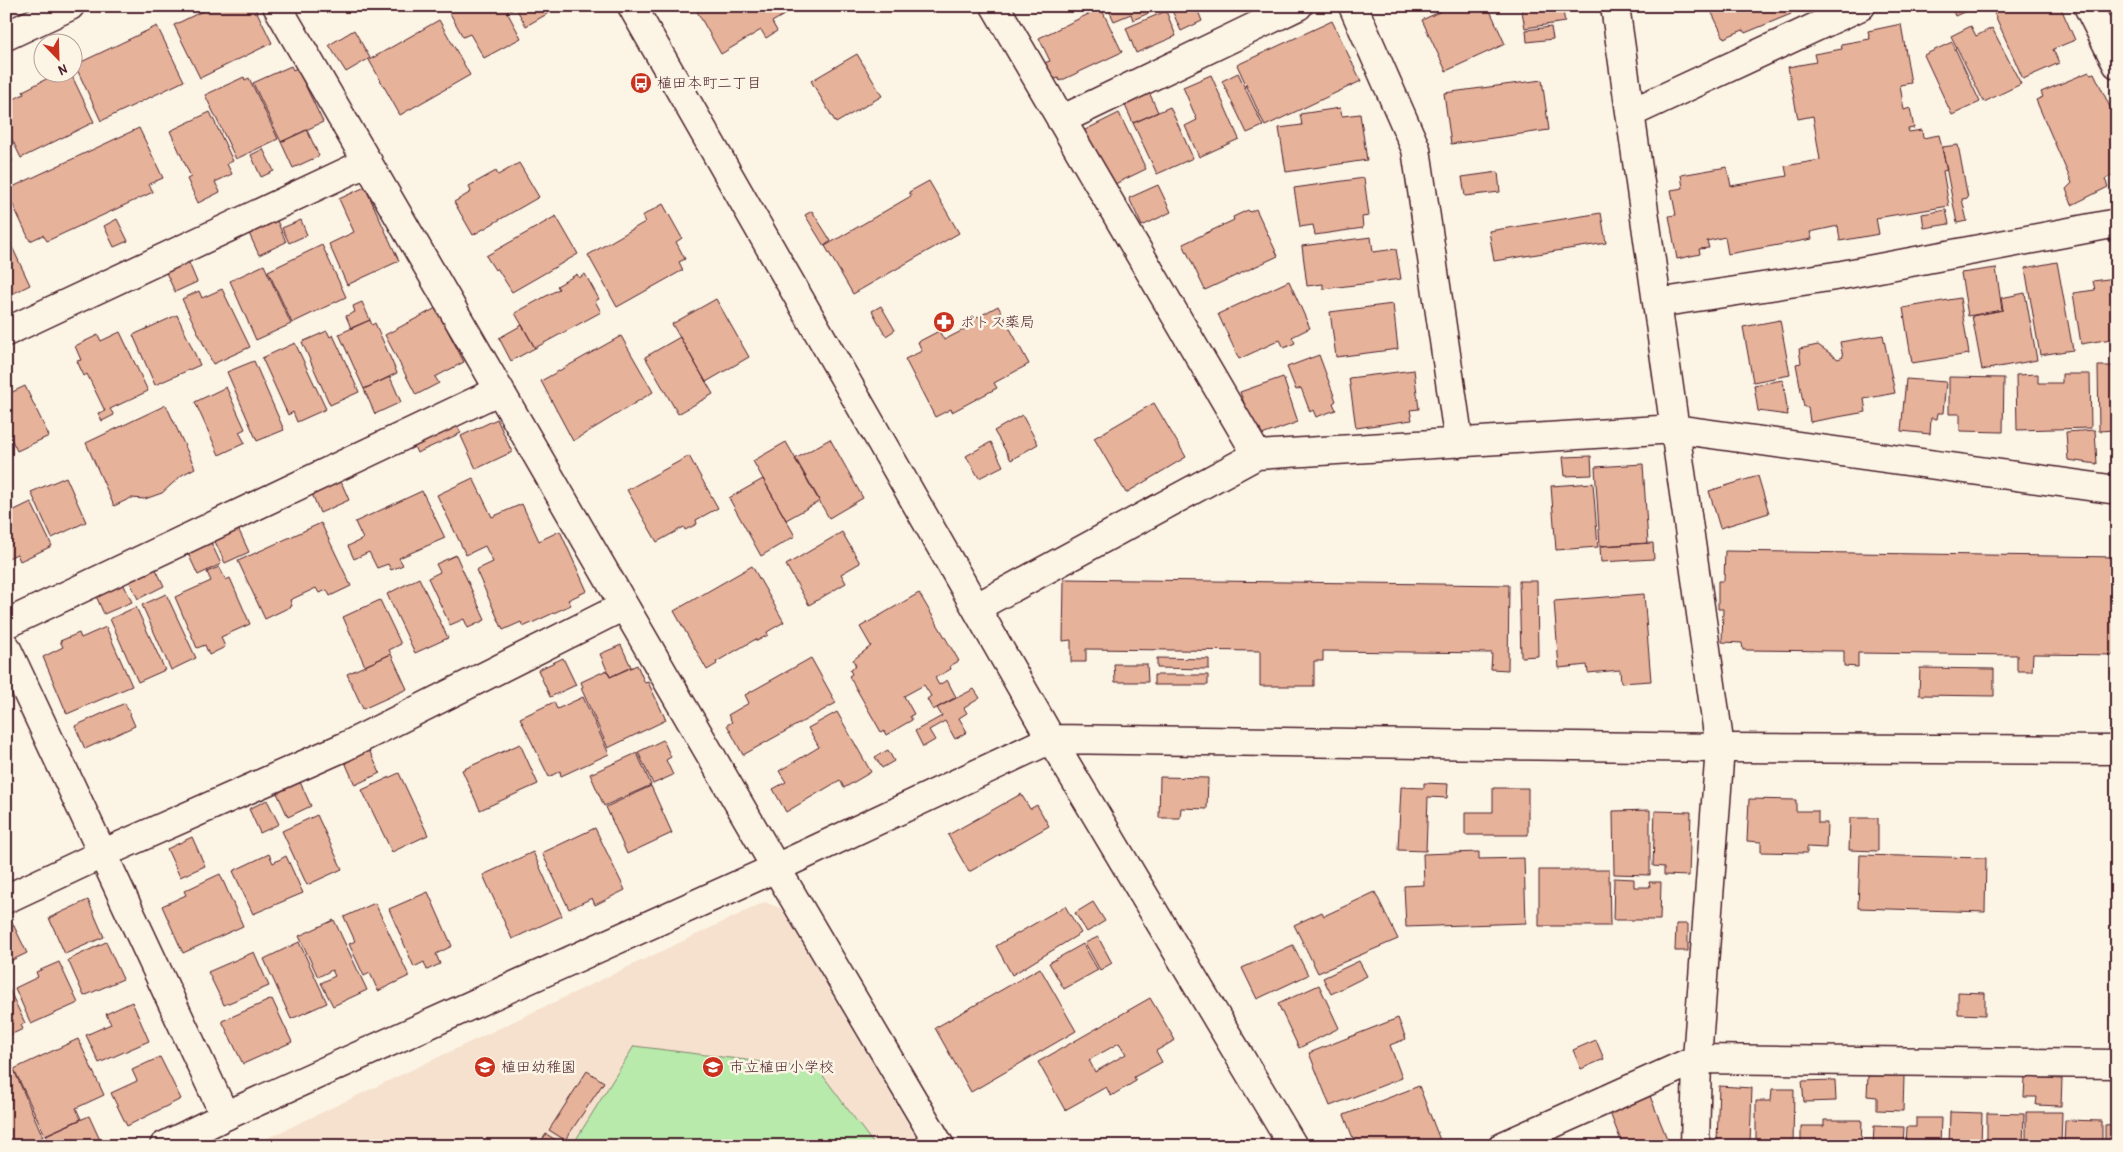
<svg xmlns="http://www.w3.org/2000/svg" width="2123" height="1152" font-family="'Patrick Hand','Klee One',sans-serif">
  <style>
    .built { fill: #f6e1ce }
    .green { fill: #b7eaab; stroke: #80846b }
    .building { fill: #e7b29a; stroke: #4a1f2b; fill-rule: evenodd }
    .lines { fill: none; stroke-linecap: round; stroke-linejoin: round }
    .minor-casing { stroke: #4a1f2b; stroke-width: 31 }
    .tertiary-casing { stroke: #4a1f2b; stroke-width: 31 }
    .minor { stroke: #fcf5e5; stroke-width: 28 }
    .tertiary { stroke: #fcf5e5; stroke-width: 28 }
    .labels { text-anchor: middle; stroke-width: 5; stroke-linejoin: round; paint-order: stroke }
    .poi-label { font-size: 15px; fill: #4a1f2b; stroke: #fcf5e5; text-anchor: start }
  </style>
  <rect width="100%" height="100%" fill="#fcf5e5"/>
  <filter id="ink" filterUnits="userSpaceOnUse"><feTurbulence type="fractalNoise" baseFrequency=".02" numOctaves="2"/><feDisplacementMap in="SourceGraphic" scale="10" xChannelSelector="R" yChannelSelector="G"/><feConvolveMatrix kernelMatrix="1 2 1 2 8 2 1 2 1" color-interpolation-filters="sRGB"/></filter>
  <g filter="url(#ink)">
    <path class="built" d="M765,902L782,909L921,1146H251Z"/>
    <path class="green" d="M634,1046L818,1069L875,1146H572Z"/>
    <path class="building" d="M213,6H254L272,43L200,78L174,25Z
      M446,6H561L526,26L516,8L507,12L521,38L484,58L470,34L463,37Z
      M694,6H799L772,22L777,31L766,38L761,30L721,54Z
      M1107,6H1159L1160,8L1133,20L1131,14L1114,21Z
      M1170,6H1196L1202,21L1181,31Z
      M1452,6H1488L1505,44L1446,71L1422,20Z
      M1521,6H1562L1565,22L1525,28Z
      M1715,6H1787L1791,14L1745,33L1743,30L1724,38L1712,13L1717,11Z
      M1951,6H1977L1955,16Z
      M1991,6H2060L2075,40L2053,49L2059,63L2023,79Z
      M1101,8L1122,52L1060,81L1058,78L1053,80L1044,63L1050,61L1039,38Z
      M1166,11L1176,36L1136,53L1126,28Z
      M439,20L470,75L400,115L369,60Z
      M1332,21L1361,81L1265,126L1237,65Z
      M1901,24L1911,83L1900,85L1904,110L1910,108L1914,128L1908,129L1909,132L1922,130L1923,138L1939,135L1947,170L1943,171L1949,206L1876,218L1879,234L1840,241L1838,226L1810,232L1812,239L1728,254L1725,237L1707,241L1709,248L1699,249L1700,254L1677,259L1669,216L1676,215L1671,190L1683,188L1681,175L1727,167L1731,186L1787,176L1785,166L1820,160L1813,116L1798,119L1788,67L1816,62L1814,54L1842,49L1841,44L1870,39L1868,31Z
      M157,26L184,81L101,121L75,65Z
      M1971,26L1976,36L1992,28L2021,84L1984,102L1951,36Z
      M1551,27L1553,39L1527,42L1526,30Z
      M354,30L370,58L346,72L329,45Z
      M1952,42L1980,102L1952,115L1924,55Z
      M857,54L882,96L836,123L811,81Z
      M291,66L293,70L297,68L323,122L281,142L253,83Z
      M60,72H70L94,122L21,158L6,127V103L24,94L23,91Z
      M2089,72L2090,74L2094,73L2117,122V173L2105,179L2108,187L2072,205L2066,189L2072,183L2036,100L2043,97L2041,92Z
      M1238,73L1263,126L1247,133L1222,81Z
      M1211,75L1239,139L1199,157L1185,126L1197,120L1183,87Z
      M244,77L245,80L249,78L278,139L236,159L205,95Z
      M1542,80L1549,130L1451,144L1444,93Z
      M1148,90L1158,112L1133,123L1123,101Z
      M1170,107L1193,158L1157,174L1133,123Z
      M1340,108L1342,116L1360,114L1367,160L1286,172L1279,128L1302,125L1300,114Z
      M210,112L233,161L227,164L232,174L215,182L220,192L198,203L187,179L191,177L170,131Z
      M1119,113L1146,169L1113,185L1083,131Z
      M139,128L163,178L149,184L153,192L47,241L43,235L30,241L6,190Z
      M307,130L319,156L293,168L281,142Z
      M1958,145L1968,198L1962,199L1967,221L1957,223L1942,147Z
      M6,146L13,161L6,165Z
      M263,149L274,171L261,177L251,155Z
      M519,163L539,197L473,235L454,202L471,192L469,186L496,171L498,175Z
      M1498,172L1500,192L1465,196L1462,177Z
      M1364,178L1369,216L1362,217L1363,228L1315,235L1313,225L1300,227L1294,188Z
      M929,181L959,233L853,294L825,246L911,196L909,192Z
      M1158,185L1171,212L1142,226L1129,198Z
      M365,187L399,261L347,285L329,244L354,232L339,199Z
      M663,204L682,238L676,242L685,259L679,262L683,270L617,307L588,255L645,222L642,216Z
      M1256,209L1278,256L1205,290L1183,244L1234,220L1233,217L1248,210L1250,212Z
      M1946,210L1949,224L1924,228L1922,214Z
      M812,211L831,241L824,246L805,215Z
      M1601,213L1606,243L1494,261L1489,231Z
      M275,216L286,242L259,255L247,229Z
      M556,216L578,254L512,292L497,268L495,270L486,256Z
      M117,219L128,241L114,247L104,226Z
      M301,220L307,235L289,243L282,228Z
      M6,234L30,285L6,297Z
      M1371,237L1373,252L1396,249L1401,279L1323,289V284L1307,286L1302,246Z
      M322,245L346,297L292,323L268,271Z
      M186,256L197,282L175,292L163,266Z
      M2057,262L2073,350L2040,355L2025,268Z
      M264,265L291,324L256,340L230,281Z
      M1996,268L2002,310L1968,316L1961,273Z
      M577,274L579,278L585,274L599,299L595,301L601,312L535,348L515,313L559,289L557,286Z
      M2115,278L2117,338L2081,344L2073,293L2095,290L2093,281Z
      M1289,281L1310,328L1292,337L1295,343L1284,348L1280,340L1239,359L1218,314Z
      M222,289L250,347L213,364L182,299L199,291L202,298Z
      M2025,293L2037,360L1982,370L1972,316L2003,310L2001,298Z
      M1960,298L1969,354L1912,363L1903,308Z
      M716,299L749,357L706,382L672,324Z
      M362,302L370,320L351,328L346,316L355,312L353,306Z
      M1393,304L1398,349L1336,357L1330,312Z
      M881,306L895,330L886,336L872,311Z
      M998,306L1029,364L994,383L997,388L952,412L951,409L935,417L905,359L922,351L918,342L939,331L944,340L971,326L969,322Z
      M436,308L464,362L435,377L439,383L416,395L385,335Z
      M177,315L200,365L155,385L133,335Z
      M370,320L372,325L375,323L397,373L364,389L339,334Z
      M1780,320L1790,375L1753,382L1743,327Z
      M522,325L535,348L511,361L499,338Z
      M327,331L330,337L333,335L359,392L330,405L302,342Z
      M120,332L148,391L110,409L114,415L102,421L98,413L105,411L87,374L84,376L77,361L81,360L75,346L98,335L101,341Z
      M1883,335L1895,393L1864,399L1866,412L1810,422L1808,407H1804L1796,364L1801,363L1799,349L1818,345L1838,359L1843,357L1840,342Z
      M621,336L653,392L573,441L541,381Z
      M680,337L713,394L678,414L645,357Z
      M295,343L326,409L297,422L293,412L288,415L262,358Z
      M1319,355L1336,401L1333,403L1336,410L1316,417L1313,410L1310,412L1301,388L1296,390L1287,367Z
      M254,361L284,430L257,441L227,372Z
      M2098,366H2117V439L2115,430L2099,431Z
      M1414,370L1419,409L1410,410L1412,420L1356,428L1349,378Z
      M2038,374V383H2062V374H2090L2091,428L2017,430L2016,375Z
      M390,377L401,402L375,414L364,389Z
      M1283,377L1298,422L1262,435L1260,428L1254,430L1240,392Z
      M1949,377L2004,378L2003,432L1960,431V414H1949Z
      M1906,379L1946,382L1943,413H1938L1937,419L1931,418L1930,434L1901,431Z
      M1783,380L1788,415L1758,411L1754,385Z
      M25,386L49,436L17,451L6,428V395Z
      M226,387L245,429L239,432L245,443L219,455L195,402Z
      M1154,403L1186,457L1126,493L1094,438Z
      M166,405L195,468L182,475L162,493L145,499L131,498L114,506L86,443Z
      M1022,415L1038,444L1011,460L994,431Z
      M497,419L512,452L476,469L461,436Z
      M456,424L461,433L417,453L413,444Z
      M2095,430L2097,464L2068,460L2066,432Z
      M830,439L863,498L829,518L795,459Z
      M786,442L820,501L786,520L753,461Z
      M991,442L1003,466L979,478L966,456Z
      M689,456L718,508L696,520L697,524L685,530L684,527L657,542L627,490Z
      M1591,456L1592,475L1565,476L1563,457Z
      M1643,464L1648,543L1600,546L1595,467Z
      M1758,476L1769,513L1720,528L1709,491Z
      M66,477L86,522L52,538L31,492Z
      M339,477L349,500L320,513L310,489Z
      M473,478L492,517L522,504L539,541L560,531L587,591L568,600L571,605L523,627L521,622L503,630L476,570L493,562L485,546L466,555L437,495Z
      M763,479L795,536L761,556L729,498Z
      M1593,483L1598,547L1556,550L1551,486Z
      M422,491L445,538L399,558L403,565L391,570L388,564L377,568L369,552L354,559L348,546L363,539L355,522Z
      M31,502L52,546L20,561L17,554L6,559V514Z
      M321,523L351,586L330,596L327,590L319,593L316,588L290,600L292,606L265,619L238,561Z
      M236,524L249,552L225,563L212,535Z
      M842,532L860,563L841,574L846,583L809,605L786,565Z
      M208,536L221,564L198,575L185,547Z
      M1653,543L1654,559L1601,562L1600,546Z
      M1725,551L2117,557V655L2033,654L2032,671H2017V655L1858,653V667L1844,666V651L1743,650L1742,643L1722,642L1723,609H1718V581H1724Z
      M456,555L485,620L468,628L464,619L450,625L428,578L440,572L436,564Z
      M152,561L164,586L138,599L126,574Z
      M752,566L784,622L767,632L768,635L757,641L756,639L716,662L717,664L707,670L674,611Z
      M219,567L226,580L230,578L250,624L221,637L225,647L209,655L205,645L197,648L175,597L211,581L207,572Z
      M120,577L132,602L104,614L93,589Z
      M419,578L448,638L415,653L387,594Z
      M1064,579L1509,585L1508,670L1491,669L1492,653L1323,651V661H1314V686H1260V651L1086,649V662H1071V640L1063,641Z
      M1519,581H1537L1538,656L1521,657Z
      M919,593L959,661L950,666L951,669L935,678L939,685L947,680L956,697L933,710L927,699L931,696L924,685L904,696L914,714L910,716L912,720L886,735L884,731L881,732L849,676L852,674L850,670L856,666L853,660L871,646L860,627Z
      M166,594L196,658L171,670L142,605Z
      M1644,594L1651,681L1621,683L1620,670L1588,673L1587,665L1559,668L1554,601Z
      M380,600L401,644L389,650L391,654L365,666L343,617Z
      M136,607L165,670L138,682L110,619Z
      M106,627L132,686L67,714L43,657L63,647L60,641L79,633L81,638Z
      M621,645L631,667L610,677L600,654Z
      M391,654L407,689L363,709L347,674Z
      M563,658L576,685L550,697L538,670Z
      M811,658L836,703L743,755L727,725L732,722L728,715L749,703L745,695Z
      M1157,658L1209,659V669L1157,668Z
      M1114,664H1147L1148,682H1115Z
      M637,665L645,683L648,682L666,720L608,748L581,688L583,687L581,682L607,670L610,677Z
      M1920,668L1994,669V696L1919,695Z
      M1154,675H1208V685H1154Z
      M974,689L980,698L964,708L967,713L959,718L967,732L955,739L945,721L929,730L935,740L923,747L915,731L942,716L937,708Z
      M583,697L609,754L561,776L560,771L549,777L520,718L554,702L557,709Z
      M125,703L135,726L85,749L75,726Z
      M837,712L871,772L844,788L840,780L786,812L773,789L786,782L779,771L819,747L808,728Z
      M663,740L671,757L666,760L673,775L653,784L638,752Z
      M520,744L538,784L480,810L462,770Z
      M369,750L380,773L355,785L345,762Z
      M888,750L894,761L882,768L875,757Z
      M637,753L651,785L604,806L590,774Z
      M399,773L428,835L392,852L362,790Z
      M1160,777L1208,778L1207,809L1181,808L1180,818H1159Z
      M300,782L311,806L288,817L277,793Z
      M1424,783L1448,784L1447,798L1428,797L1426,851L1398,850L1401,787L1424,788Z
      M651,786L672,833L627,854L606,807Z
      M1493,788H1528V835H1465V812H1493Z
      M1021,794L1030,809L1037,805L1049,826L969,872L948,835Z
      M1749,799L1796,800V811H1818V823H1827L1826,848L1807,847V853L1761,852V842L1747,841Z
      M267,800L279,824L260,833L249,809Z
      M1650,810V875L1614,874L1613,811Z
      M1655,811L1691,812L1689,876L1664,875V867L1653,866Z
      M317,815L342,869L307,885L282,831Z
      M1850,818H1878V851L1849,850Z
      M595,828L625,890L595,905L592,898L569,909L542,853Z
      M192,837L205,866L180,877L167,849Z
      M533,852L562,916L512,939L483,875Z
      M1479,852V859L1524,858L1526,923L1406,927L1404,886L1424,885L1423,854Z
      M269,854L273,863L286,856L303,893L253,914L233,871Z
      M1860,855L1986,858L1985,912L1858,908Z
      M1539,870H1609L1610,926H1539Z
      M220,874L243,926L183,953L162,906L186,895L184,891Z
      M1614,878L1634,879V887H1650L1649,882H1661L1660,920H1613Z
      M428,892L452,946L436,954L440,964L427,970L424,962L414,967L389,909Z
      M1375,892L1398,939L1318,973L1294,925L1322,912L1324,916Z
      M88,900L104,937L65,954L49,918Z
      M1093,902L1105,921L1087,932L1075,913Z
      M375,903L409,976L378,991L370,973L364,976L349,944L355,941L344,917Z
      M1065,906L1081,933L1012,975L996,946Z
      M334,920L367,990L333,1006L321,983L335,976L332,970L318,977L299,936Z
      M12,922L27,953L6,963V924Z
      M1676,924H1688V951H1675Z
      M1098,937L1112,963L1100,970L1085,943Z
      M106,942L123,979L84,996L68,960Z
      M299,942L327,1003L291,1019L264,959Z
      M1083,944L1098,970L1064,989L1049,963Z
      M1293,945L1308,975L1257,999L1242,968Z
      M254,952L269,986L224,1005L208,972Z
      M1359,961L1367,976L1331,994L1323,978Z
      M59,962L78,1003L31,1024L15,988L38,977L36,972Z
      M1040,968L1076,1031L971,1092L935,1028Z
      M6,983L25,1023L21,1025L23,1029L6,1037Z
      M1319,985L1339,1028L1299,1048L1278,1004Z
      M1958,992L1985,993V1015L1958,1014Z
      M1150,998L1175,1040L1156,1051L1162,1062L1134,1077L1136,1081L1111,1096L1106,1087L1065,1110L1038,1062ZM1119,1043L1126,1054L1095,1072L1089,1060Z
      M272,999L292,1042L243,1064L222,1021Z
      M132,1002L149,1041L99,1063L86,1035L111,1024L106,1014Z
      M1398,1018L1406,1039L1390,1045L1402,1078L1330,1106L1309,1053Z
      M78,1039L104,1095L76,1108L81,1119L45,1135L14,1069Z
      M1596,1040L1604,1059L1581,1069L1573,1050Z
      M160,1057L181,1099L127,1126L111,1093L137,1081L132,1070Z
      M14,1070L43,1137L23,1146H6V1073Z
      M587,1071L604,1082L565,1140L549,1130Z
      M1868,1076H1904L1903,1111L1877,1110V1097L1867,1096Z
      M2025,1077L2062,1079L2061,1106L2036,1105L2037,1097H2024Z
      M1835,1080L1836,1101L1804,1102L1802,1081Z
      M1419,1086L1440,1140L1426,1146H1356L1344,1115Z
      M1719,1086L1752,1088L1750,1143L1717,1142Z
      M1772,1089H1794L1793,1146H1756V1101H1771Z
      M1650,1096L1670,1146H1623L1610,1113Z
      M1950,1112L1982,1113L1981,1146H1949Z
      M2026,1112H2062L2061,1146H2026Z
      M1987,1113L2024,1114L2023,1146H1987Z
      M89,1116L100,1140L88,1146H51L46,1135Z
      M1916,1118H1941L1940,1146H1906L1907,1127H1916Z
      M1824,1120H1862L1861,1146H1801V1126H1824Z
      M2065,1120L2102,1121V1146H2064Z
      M2117,1124V1146H2105V1125Z
      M1874,1126L1904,1127L1903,1146H1873Z
      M546,1134L564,1145L563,1146H538Z"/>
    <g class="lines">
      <g class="minor-casing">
        <path id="minor" d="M277,6L776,868L940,1146
          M995,6L1257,455
          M1353,6L1416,149L1459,443
          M1615,6L1720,748L1697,1059L1695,1146
          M2088,6L2117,64
          M6,36L70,6
          M1631,113L1861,6
          M1061,120L1298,6
          M1657,303L1842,275L2117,223
          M6,332L368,162
          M977,607L1257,455L1675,429L2117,490
          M6,624L500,390
          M6,647L225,1116
          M6,899L102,854L344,747L624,606
          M1503,1146L1697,1059L2117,1064"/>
      </g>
      <g class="tertiary-casing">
        <path id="tertiary" d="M632,6L1051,739L1293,1146
          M164,1146L225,1116L776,868L1051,739L1720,748L2117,750"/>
      </g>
      <use href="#minor" class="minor"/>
      <use href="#tertiary" class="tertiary"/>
    </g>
  </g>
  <defs>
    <g id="bus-disc" transform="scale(1.125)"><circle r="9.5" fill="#c8321e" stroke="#fcf5e5"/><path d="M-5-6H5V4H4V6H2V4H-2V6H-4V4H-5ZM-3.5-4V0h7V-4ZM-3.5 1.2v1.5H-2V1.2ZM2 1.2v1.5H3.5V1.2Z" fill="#fff"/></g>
    <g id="pharmacy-disc" transform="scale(1.125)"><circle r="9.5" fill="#c8321e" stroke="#fcf5e5"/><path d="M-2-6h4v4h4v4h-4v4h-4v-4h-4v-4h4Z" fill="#fff"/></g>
    <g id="school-disc" transform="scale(1.125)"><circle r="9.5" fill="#c8321e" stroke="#fcf5e5"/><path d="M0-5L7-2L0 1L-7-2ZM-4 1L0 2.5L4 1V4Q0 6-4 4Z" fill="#fff"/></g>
  </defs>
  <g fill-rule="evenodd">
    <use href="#bus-disc" x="641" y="83"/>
    <use href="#pharmacy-disc" x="944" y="322"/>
    <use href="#school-disc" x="485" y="1067"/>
    <use href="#school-disc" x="713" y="1067"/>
  </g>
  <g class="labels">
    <g class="poi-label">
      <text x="657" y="88">植田本町二丁目</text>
      <text x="960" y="327">ポトス薬局</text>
      <text x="501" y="1072">植田幼稚園</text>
      <text x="729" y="1072">市立植田小学校</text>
    </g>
  </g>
  <rect width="2123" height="1152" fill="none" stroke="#fcf5e5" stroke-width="25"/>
  <rect x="12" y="12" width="2098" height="1127" fill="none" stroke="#4a1f2b" stroke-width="2" filter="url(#ink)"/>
  <g transform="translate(58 58) rotate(157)"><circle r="24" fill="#fcf5e5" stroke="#b59f9b"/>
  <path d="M0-4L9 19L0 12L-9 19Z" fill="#c8321e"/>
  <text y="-8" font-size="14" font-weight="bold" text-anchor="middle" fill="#4a1f2b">N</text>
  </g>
</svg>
